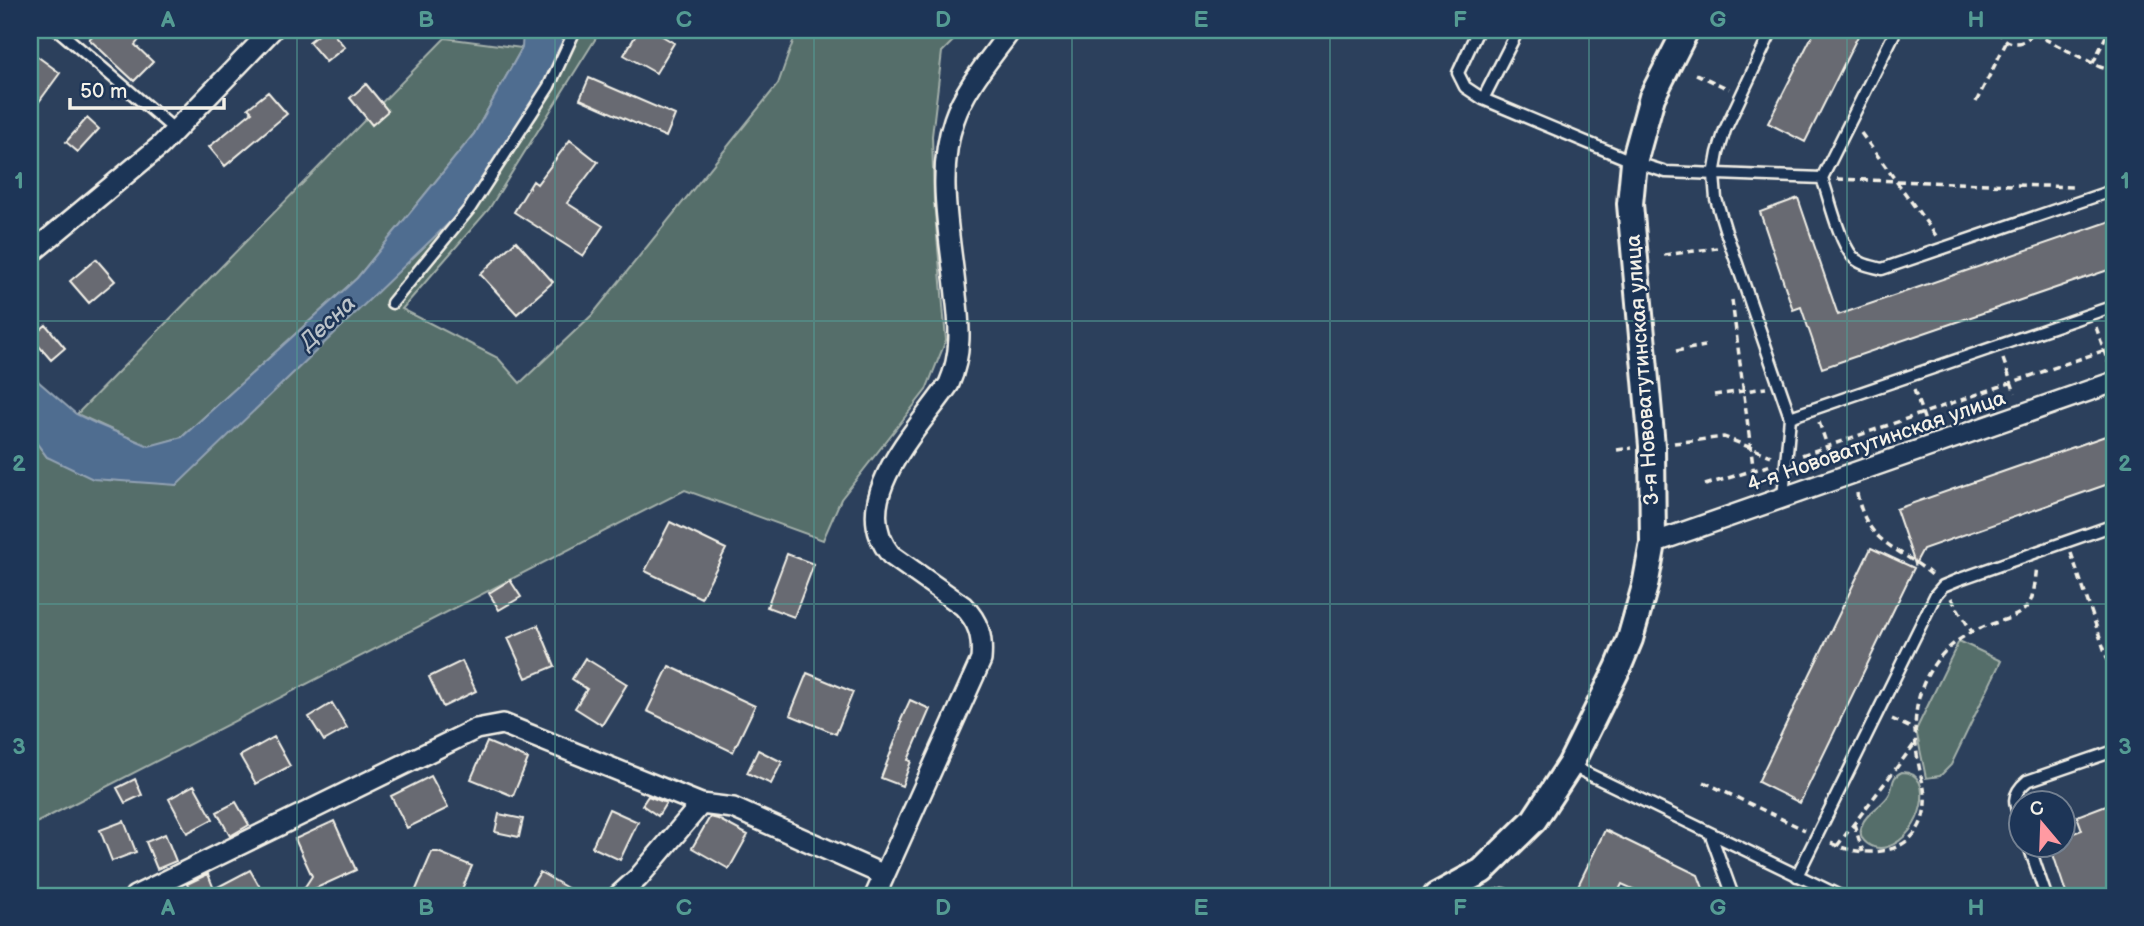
<svg xmlns="http://www.w3.org/2000/svg" width="2144" height="926" font-family="'Balsamiq Sans',sans-serif">
  <style>
    .green { fill: #556e6b; stroke: #a4b0aa; stroke-width: 2 }
    .water { fill: #506d90; stroke: #92a2b3; stroke-width: 2 }
    .building { fill: #686a72; stroke: #f4f1e8; stroke-width: 2 }
    .lines { fill: none; stroke-linecap: round; stroke-linejoin: round }
    .service-casing { stroke: #f4f1e8; stroke-width: 15 }
    .minor-casing { stroke: #f4f1e8; stroke-width: 24 }
    .tertiary-casing { stroke: #f4f1e8; stroke-width: 30 }
    .path { stroke: #f4f1e8; stroke-width: 3.5; stroke-dasharray: 7 5; stroke-linecap: butt }
    .service { stroke: #1d3557; stroke-width: 10 }
    .minor { stroke: #1d3557; stroke-width: 19 }
    .tertiary { stroke: #1d3557; stroke-width: 24 }
    .grid { fill: none; stroke: #549b93; stroke-width: 2; stroke-opacity: 0.55 }
    .labels { text-anchor: middle; stroke-width: 5; stroke-linejoin: round; paint-order: stroke }
    .street-label { font-size: 21px; fill: #f4f1e8; stroke: #1d3557 }
    .water-label { font-size: 23px; font-style: italic; fill: #bbc3c9; stroke: #1d3557 }
    .neatline { fill: none; stroke: #549b93; stroke-width: 2.5 }
    .grid-label { font-size: 23px; text-anchor: middle; font-weight: bold; fill: #549b93 }
  </style>
  <rect width="100%" height="100%" fill="#2c405c"/>
  <filter id="ink" filterUnits="userSpaceOnUse"><feTurbulence type="fractalNoise" baseFrequency=".0143" numOctaves="2"/><feDisplacementMap in="SourceGraphic" scale="14" xChannelSelector="R" yChannelSelector="G"/><feConvolveMatrix kernelMatrix="1 2 1 2 8 2 1 2 1" color-interpolation-filters="sRGB"/></filter>
  <g filter="url(#ink)">
    <path class="green" d="M565,30H601L489,209L402,309L498,358L520,383L592,315L778,84L797,30H964L942,52L932,136L934,201L946,340L926,390L841,499L823,540L685,490L30,826V434L47,457L177,485L558,64Z
      M445,38L522,48L474,134L357,278L182,437L149,447L77,414Z
      M1959,641L2001,661L1951,765L1940,776L1926,778L1916,730Z
      M1902,772C1937,772 1923,836 1887,847C1873,851 1856,841 1862,825C1866,812 1884,806 1890,793C1894,783 1891,777 1902,772Z"/>
    <path class="water" d="M523,30H565L558,64L537,117L452,220L177,485L93,479L47,457L30,434V367L39,382L76,414L97,424L149,446L182,437L357,278L474,134L522,48Z"/>
    <path class="building" d="M99,30H147L135,45L153,62L134,81L89,39Z
      M324,30H330L345,47L326,62L309,42Z
      M639,30H652L674,43L656,73L624,55Z
      M1815,30H1861L1805,142L1768,123Z
      M30,51L60,73L30,114Z
      M589,78L675,115L666,137L580,99Z
      M366,84L388,111L372,125L350,98Z
      M268,92L287,114L225,166L209,147L252,112L248,108Z
      M87,118L99,129L78,152L66,142Z
      M570,140L598,162L567,203L603,226L583,256L514,212L533,181L537,184Z
      M1798,198L1838,315L2114,220V268L1822,368L1801,307L1793,310L1760,212Z
      M516,241L553,282L517,314L480,274Z
      M96,259L115,281L89,303L70,281Z
      M46,325L65,348L51,360L31,337Z
      M2114,433V482L1923,549L1915,564L1896,509Z
      M670,522L726,549L701,598L645,571Z
      M1871,548L1914,568L1800,803L1758,782Z
      M787,554L814,564L794,617L767,607Z
      M510,580L521,597L499,610L489,593Z
      M538,625L555,666L526,678L508,638Z
      M585,658L627,684L602,725L575,708L587,689L572,679Z
      M462,661L476,691L443,707L429,677Z
      M669,666L755,706L733,752L647,711Z
      M807,673L853,692L836,734L790,715Z
      M910,700L930,709L908,760L911,761L902,786L881,778L902,723L900,722Z
      M332,703L347,728L324,741L309,717Z
      M274,737L290,766L256,784L240,756Z
      M487,742L528,759L513,796L471,779Z
      M758,750L782,762L771,784L747,773Z
      M431,776L448,808L407,828L391,796Z
      M135,779L142,795L125,803L117,788Z
      M194,785L213,819L187,833L169,799Z
      M648,796L666,803L658,816L642,805Z
      M236,802L249,825L230,836L217,812Z
      M2114,802V896H2067L2050,845H2063V837L2082,830L2077,816Z
      M609,809L638,822L620,860L592,847Z
      M499,814L523,819L519,837L495,832Z
      M710,817L718,819L748,835L729,869L692,848Z
      M124,821L136,852L112,861L100,830Z
      M334,821L356,870L299,896L312,876L295,839Z
      M1605,830L1698,875L1706,896H1648L1622,884L1616,896H1573Z
      M165,834L176,861L157,869L146,842Z
      M432,852H438L472,866L459,896H425L415,892Z
      M250,870L265,896H192L187,884L208,874L214,889Z
      M540,872L581,896H525Z"/>
    <g class="lines">
      <g class="service-casing">
        <path id="service" d="M58,30L175,130
          M1478,30L1458,73L1465,87L1483,99L1634,162L1666,172L1822,178
          M1772,30L1725,130L1718,153L1714,175L1716,199L1726,232L1790,417L2114,306
          M1896,30L1822,178C1830,200 1838,238 1852,256C1860,265 1871,266 1882,269L2114,190
          M1483,99L1518,30
          M392,303L470,208L549,86L575,30
          M1783,498L1790,417
          M1570,765L1840,896
          M2022,825C2015,806 2009,796 2027,781L2114,751
          M1711,835L1733,896
          M2029,846L2046,896
          M1797,876L1936,594L1943,586L1960,579L2114,525
          M1496,896L1503,894L1508,896"/>
      </g>
      <g class="minor-casing">
        <path id="minor" d="M30,254L160,146L272,30
          M1653,543L2114,382
          M135,896L476,729L503,724L701,804L733,808L884,875
          M618,896L638,878L701,804
          M875,896L981,660C983,637 979,622 963,606L891,555C845,500 919,429 949,384C962,354 960,327 956,295C951,239 935,175 954,120C965,87 991,58 1011,30"/>
      </g>
      <g class="tertiary-casing">
        <path id="tertiary" d="M1436,896L1482,871L1534,820L1570,765L1618,668L1630,639L1645,586L1653,543L1652,446L1630,204L1634,162L1652,97L1686,30"/>
      </g>
      <path class="path" d="M1998,30C2005,48 2027,47 2034,30
        M2033,33L2100,67L2114,71
        M2093,63L2109,30
        M1696,74L1729,89
        M1976,102L2007,41
        M1861,133L1937,237
        M1837,179L2074,187
        M1664,255L1717,248
        M1732,300L1755,482
        M2096,327L2108,362
        M1676,351L1705,346
        M2003,359L2015,393
        M1914,390L1926,424
        M1714,395L1766,388
        M1819,422L1831,457
        M1674,443L1724,437L1771,456
        M1617,450L1632,448
        M1802,455L2114,347
        M1705,485L1771,465
        M1857,493C1867,546 1898,545 1933,576
        M2071,553L2114,678
        M1951,598L1972,632
        M1892,719L1915,730
        M1704,782L1805,830
        M1854,824L1863,852
        M1831,843C1868,861 1923,854 1925,803C1926,791 1922,782 1920,771C1912,734 1912,695 1935,663C1947,647 1963,635 1981,628C1996,621 2019,619 2029,604C2035,594 2035,579 2037,567
        M1837,846L1916,742"/>
      <use href="#service" class="service"/>
      <use href="#minor" class="minor"/>
      <use href="#tertiary" class="tertiary"/>
    </g>
  </g>
  <path class="grid" d="M297,30V896M555,30V896M814,30V896M1072,30V896M1330,30V896M1589,30V896M1847,30V896M30,321H2114M30,604H2114"/>
  <g class="labels">
    <g class="street-label">
      <text transform="translate(1642 370) rotate(-94)" y="7">3-я Нововатутинская улица</text>
      <text transform="translate(1876 441) rotate(-19)" y="7">4-я Нововатутинская улица</text>
    </g>
    <g class="water-label">
      <text transform="translate(327 322) rotate(-43)" y="8">Десна</text>
    </g>
  </g>
  <rect width="2144" height="926" fill="none" stroke="#1d3557" stroke-width="77"/>
  <g transform="translate(2042 824) rotate(341)"><circle r="33" fill="#1d3557" stroke="#738091" stroke-width="2"/>
  <path d="M0-5L12 26L0 18L-12 26Z" fill="#ff9aa2"/>
  <text y="-10" font-size="19" font-weight="bold" text-anchor="middle" fill="#f4f1e8">С</text>
  </g>
  <path d="M70 98v10h154v-10" fill="none" stroke="#f4f1e8" stroke-width="3.5"/>
  <text x="80" y="98" font-size="21" fill="#f4f1e8" stroke="#1d3557" stroke-width="5" paint-order="stroke">50 m</text>
  <rect x="38" y="38" width="2068" height="850" class="neatline"/>
  <g class="grid-label">
    <text x="168" y="27">A</text>
    <text x="426" y="27">B</text>
    <text x="684" y="27">C</text>
    <text x="943" y="27">D</text>
    <text x="1201" y="27">E</text>
    <text x="1460" y="27">F</text>
    <text x="1718" y="27">G</text>
    <text x="1976" y="27">H</text>
    <text x="19" y="188">1</text>
    <text x="2125" y="188">1</text>
    <text x="19" y="471">2</text>
    <text x="2125" y="471">2</text>
    <text x="19" y="754">3</text>
    <text x="2125" y="754">3</text>
    <text x="168" y="915">A</text>
    <text x="426" y="915">B</text>
    <text x="684" y="915">C</text>
    <text x="943" y="915">D</text>
    <text x="1201" y="915">E</text>
    <text x="1460" y="915">F</text>
    <text x="1718" y="915">G</text>
    <text x="1976" y="915">H</text>
  </g>
</svg>
